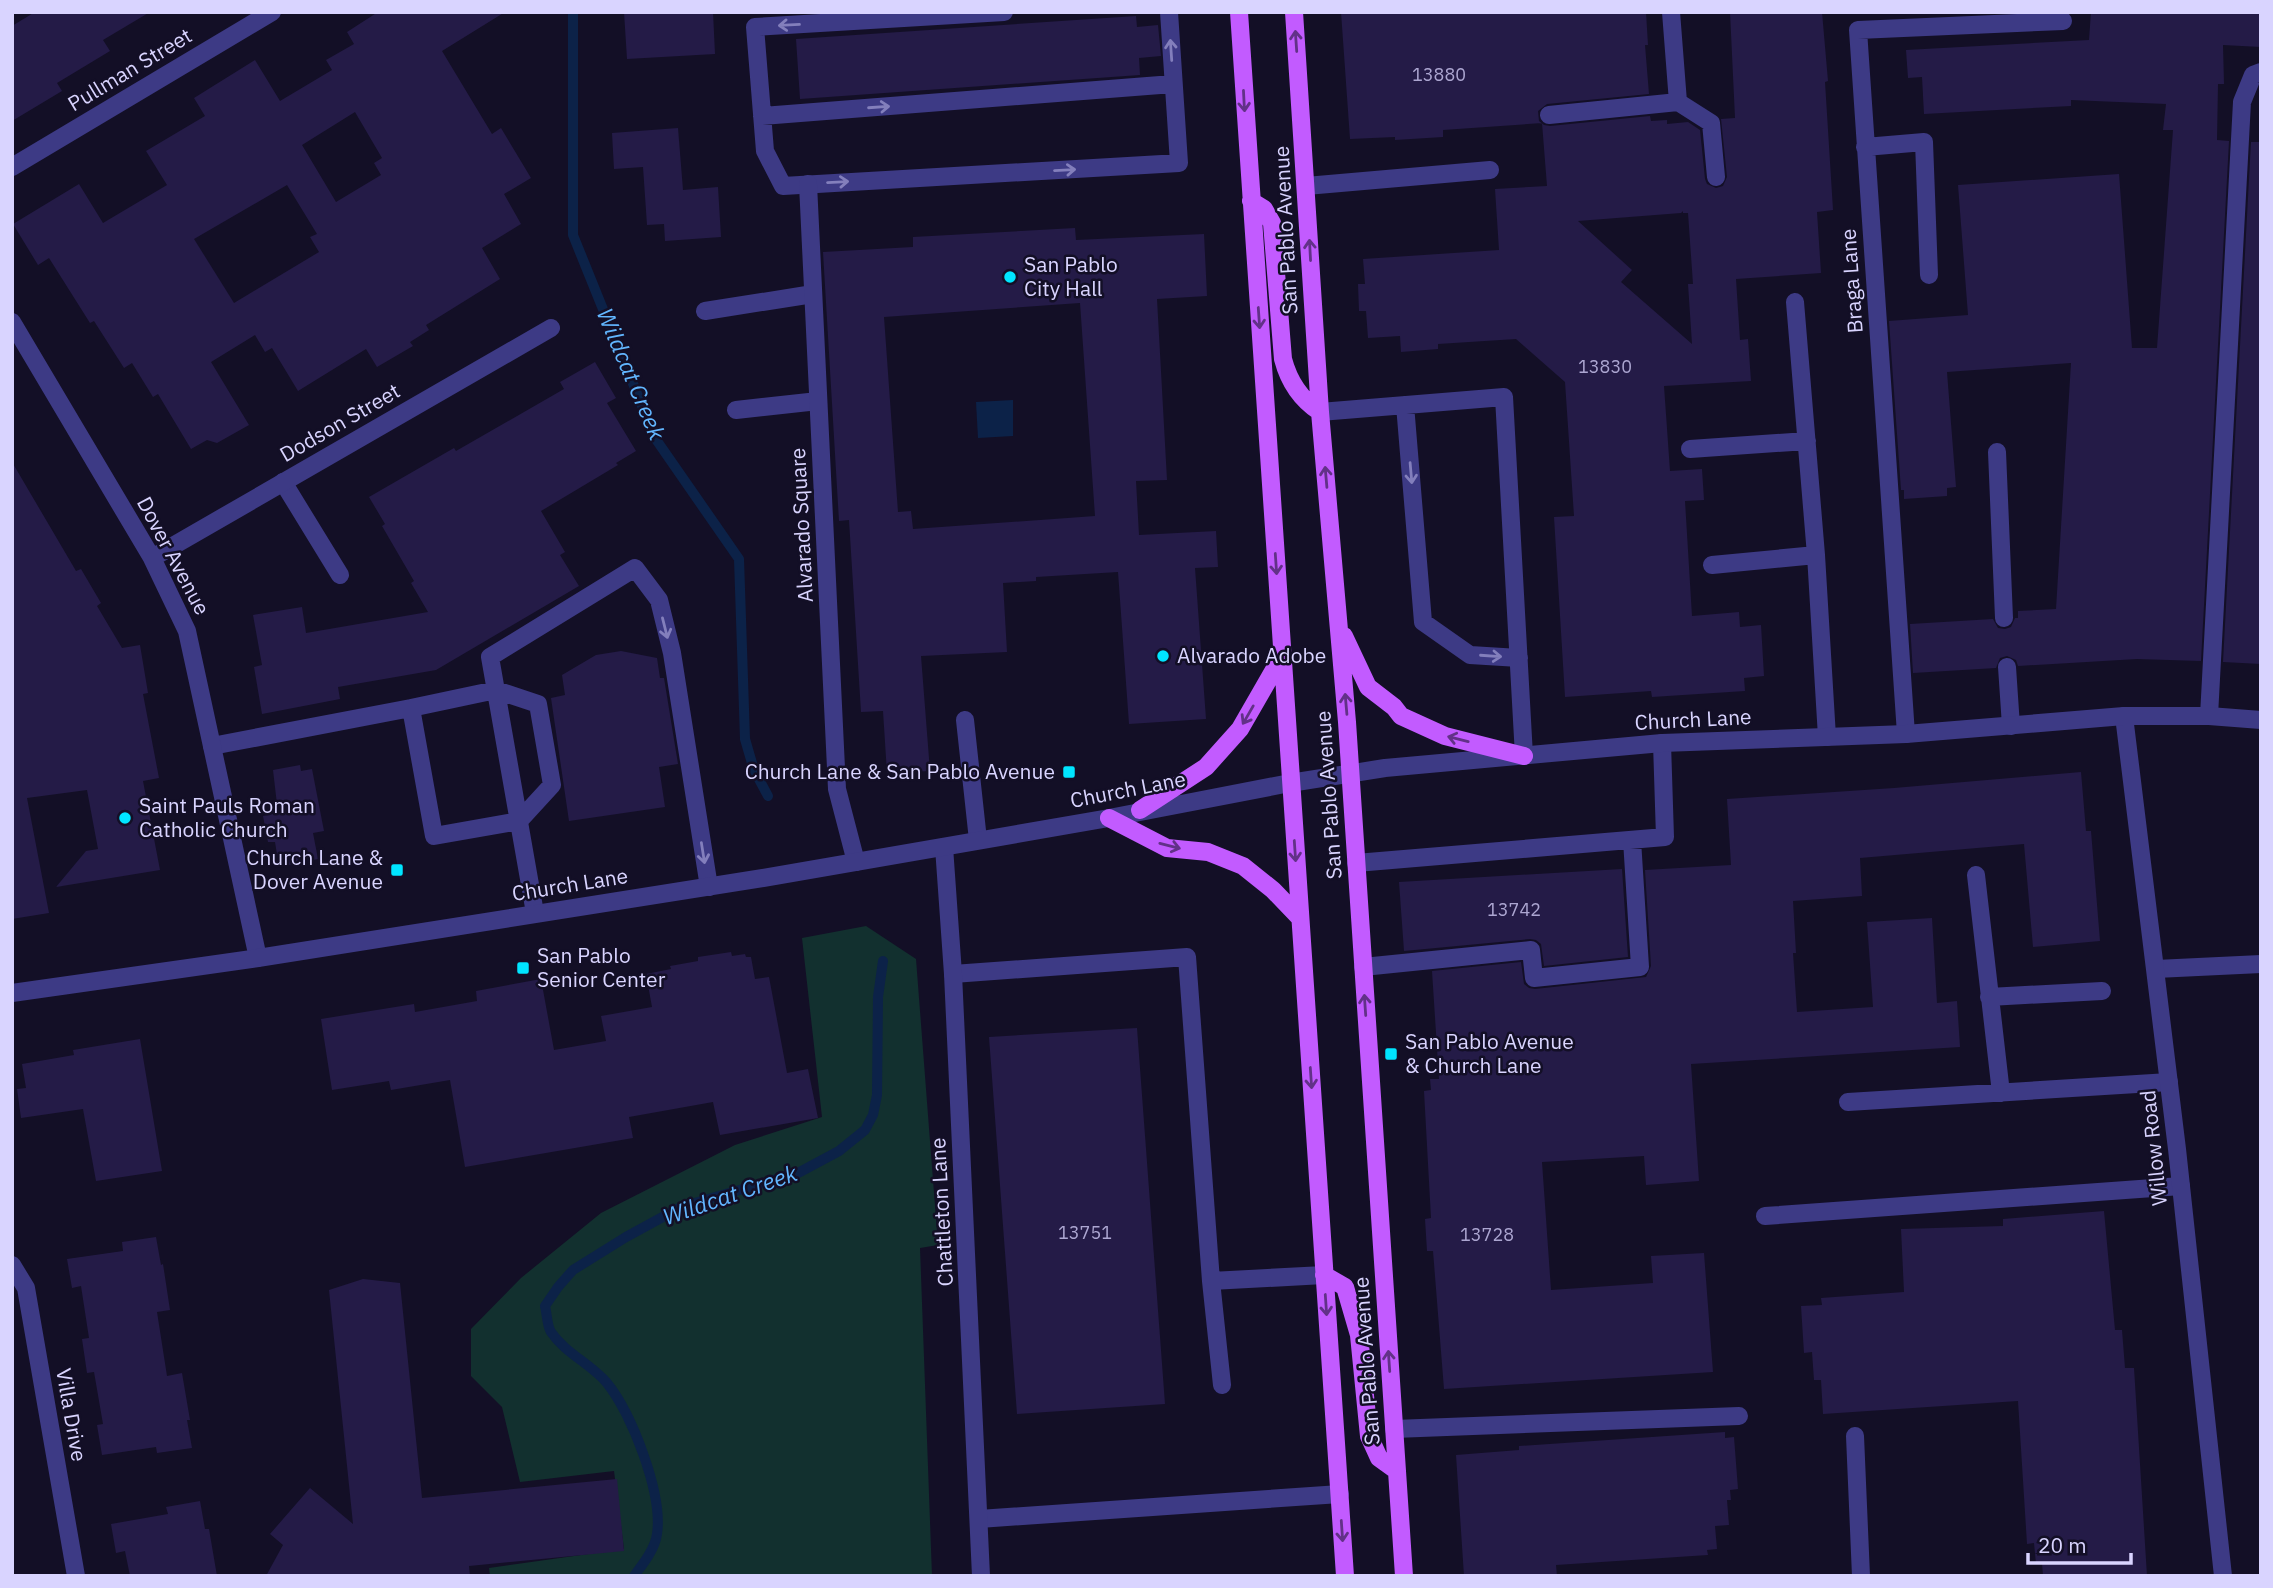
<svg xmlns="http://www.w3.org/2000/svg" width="2273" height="1588" font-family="'IBM Plex Sans',sans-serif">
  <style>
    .green { fill: #12302f }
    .water { fill: #0c2248 }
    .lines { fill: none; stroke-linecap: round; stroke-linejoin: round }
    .stream { stroke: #0c2248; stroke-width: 10 }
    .building { fill: #241b47; fill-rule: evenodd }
    .service { stroke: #3d3a85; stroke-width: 18 }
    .minor { stroke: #3d3a85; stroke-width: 18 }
    .tertiary { stroke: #3d3a85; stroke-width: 18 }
    .primary { stroke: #c25bff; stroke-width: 18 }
    .oneway { stroke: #837fbc }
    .oneway2 { stroke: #623188 }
    .poi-dot { fill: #00e5ff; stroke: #130f26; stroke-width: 2.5 }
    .labels { text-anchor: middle; stroke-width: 5; stroke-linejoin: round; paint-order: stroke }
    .number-label { font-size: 18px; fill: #aca6d1 }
    .street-label { font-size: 21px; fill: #d9d4ff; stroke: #130f26 }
    .poi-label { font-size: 21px; fill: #d9d4ff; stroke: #130f26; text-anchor: start }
    .water-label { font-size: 23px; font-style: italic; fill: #62b6ff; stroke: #130f26 }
  </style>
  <rect width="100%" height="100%" fill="#130f26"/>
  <path class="green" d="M866,926L916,959L938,1245L920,1248L932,1576H490L489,1568L624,1549L614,1471L520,1482L502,1407L471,1376V1329L521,1278L601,1213L735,1145L822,1117L802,938Z"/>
  <path class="water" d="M1013,400V436L978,438L976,402Z"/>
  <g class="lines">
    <path class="stream" d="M573,12V235L655,438L739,559L745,739L754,770L768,796
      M634,1576C643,1564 655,1549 657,1534C663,1494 632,1414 607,1383C591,1364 565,1353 551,1332C547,1326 547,1314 545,1306L558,1287L573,1270L626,1237L681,1207L798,1173L839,1151L865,1130L873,1115L877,1095L878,997L883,961"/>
  </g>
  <path class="building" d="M35,12H150L103,40L110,51L57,83L62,91L12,121V26Z
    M378,12H505L442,51L492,134L501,128L531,178L504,194L521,224L482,248L500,279L426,325L429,330L410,342L413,346L377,367L366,349L298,391L272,348L265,352L255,335L211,362L249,425L217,443L207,440L191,449L158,394L153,397L132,363L124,368L94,321L90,323L49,258L38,265L13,224L79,184L103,223L167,185L146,151L205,116L194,98L255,60L280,101L332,70L326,60L354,44L347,32ZM355,112L382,158L374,163L381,175L336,202L302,145ZM287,185L317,234L310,237L319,252L234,303L194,239Z
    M624,12H713L715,54L627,59Z
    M1341,12H1646L1648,45H1645L1649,94L1547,104L1538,111L1539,121L1544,125L1550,126L1650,116L1651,121L1667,120V124L1688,122L1700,130L1705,179L1707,184L1716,188L1723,186L1727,177L1721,119L1735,118L1730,12H1822L1828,81L1825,82L1833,210L1817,212L1821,273L1736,279L1740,340L1748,339L1751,381L1664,386L1670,471L1702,469L1704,500L1685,501L1692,616L1739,612L1740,627L1761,625L1764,676L1744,678L1745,691L1652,697L1651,691L1565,697L1554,517L1574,516L1565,382L1516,339L1438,344V349L1401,352L1400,336L1368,338L1366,311H1359L1358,284H1365L1363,259L1499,250L1495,189L1547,186L1542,123L1443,130V137L1395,140V137L1350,139ZM1683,211V213H1688L1693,284H1688L1692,344L1621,282L1632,270L1578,221L1681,213Z
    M2091,12H2261V47L2223,45L2224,84H2218L2217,140L2229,141L2201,661L2137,659L2018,666L2016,660L2007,656L2000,658L1996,668L1913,673L1910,624L1993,619L1998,628L2005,629L2011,627L2015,618H2018V611L2056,609L2071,363L1947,372L1956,487L1947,488V496L1904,499V490H1901L1889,321L1968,315L1958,185L2119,174L2132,348H2157L2173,130H2163L2166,104L2071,100V106L1924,114L1922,77L1908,78L1906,50L2089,40Z
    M1136,16L1137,27L1158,25L1161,56L1139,58L1140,75L800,99L796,39Z
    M678,128L683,190L718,187L721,237L665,241L664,224L647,225L643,167L614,169L612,133Z
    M2251,142H2261V664L2223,662Z
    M1075,228L1076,240L1204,234L1207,296L1157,299L1167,480L1136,481L1139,535L1216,531L1218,567L1195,568L1206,719L1129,724L1118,572L1036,577V581L1003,583L1007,652L921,656L930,771L887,773L883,711L861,712L849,520L839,521L823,252L913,247V237ZM1080,303L1095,516L913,529L911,511L898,512L884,317Z
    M595,362L616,398L607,403L636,451L616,463L618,465L541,511L565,552L560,555L579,586L436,670L338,687L340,699L262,714L254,667L262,665L253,615L302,607L306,633L428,612L411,583L414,581L382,526L385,524L369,497L454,448L456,451L564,389L560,382Z
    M12,462L76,571L81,569L101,603L97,606L122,648L140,645L148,693L143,694L159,778L143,781L160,870L56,887L86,851L98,849L87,790L27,798L49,913L12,919Z
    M621,651L657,658L660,678H664L678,764L659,767L665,807L569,821L551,698L565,695L562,675L596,655Z
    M300,765L301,771L312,769L324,831L313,833L318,859L279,867L275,842H268L263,816L278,813L273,770Z
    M2081,772L2086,831H2091L2100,941L2033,947L2024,844L1860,858L1862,896L1793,901L1796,953H1793L1797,1012L1873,1007L1867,922L1932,918L1937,1003L1957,1001L1960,1047L1691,1064L1699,1181L1646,1185L1644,1156L1542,1162L1551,1290L1653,1283L1651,1256L1704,1253L1713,1372L1444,1389L1433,1251H1427L1425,1219L1431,1218L1424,1091L1431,1090L1430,1079H1439L1432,971L1521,962L1524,984L1529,988L1535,989L1646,977L1651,966L1645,870L1731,865L1727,799L1894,788Z
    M1622,869L1628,957L1544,966L1541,944L1536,940L1530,939L1404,951L1399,882Z
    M731,952L732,956L745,954L746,957H751L755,979L769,977L787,1073L808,1069L818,1118L720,1135L713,1102L629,1117L633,1138L465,1167L450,1080L391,1090L389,1081L332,1090L321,1019L414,1004L415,1012L477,1001L476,991L541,979L554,1050L606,1041L601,1016L652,1007L646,974L671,969L670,966L698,961V957Z
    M1137,1028L1165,1404L1017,1414L989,1037Z
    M140,1039L162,1171L96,1181L83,1109L21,1118L17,1089L26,1088L22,1064L74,1055L73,1050Z
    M2104,1211L2115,1330H2122L2125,1368H2134L2147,1576H2043L2042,1563L2036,1564L2034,1543L2027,1544L2018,1401L1823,1414L1821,1380H1814L1812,1352L1804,1353L1801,1306L1822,1305L1821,1298L1904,1292L1901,1229L2003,1226V1219Z
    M156,1237L161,1265L163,1264L170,1310L157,1312L167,1376L182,1373L190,1420H187L192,1448L157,1453L156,1447L102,1455L97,1425L103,1424L94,1372L87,1373L82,1339L89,1338L81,1286L72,1288L67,1259L123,1251L122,1242Z
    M363,1279L400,1283L422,1498L617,1479L624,1551L469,1566L470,1576H266L283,1545L270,1534L310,1488L353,1524L329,1290Z
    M1725,1432V1438L1734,1437L1738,1489L1730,1490L1731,1500H1727L1729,1525L1715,1526L1717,1549L1707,1550L1708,1555L1556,1565L1557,1576H1464L1456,1455L1519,1450V1446Z
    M200,1501L205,1529H209L217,1576H130L125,1551L116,1553L111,1524L168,1514L166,1507Z"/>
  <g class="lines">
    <path class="service" d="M1004,12L755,27L765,151L783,186L1179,163L1169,12
      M1678,102L1711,123L1716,177
      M1549,115L1678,102L1671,12
      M762,116L1173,84
      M1865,147L1924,142L1929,275
      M1306,186L1490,170
      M1795,302L1816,555L1827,737
      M705,311L813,294
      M1405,405L1423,622L1470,655L1519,658
      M736,410L818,401
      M1320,412L1504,397L1524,756
      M1690,449L1807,441
      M1997,452L2004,618
      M283,482L340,575
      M1712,565L1816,555
      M2007,667L2011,726
      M496,690L538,704L552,785L519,821L434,836L411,708Z
      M2209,716L2242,102L2253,75L2261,72
      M965,720L978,840
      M1906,734L1858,30L2063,21
      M212,746L411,708
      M1356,863L1665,837L1662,743
      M1976,875L2001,1093
      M535,913L490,657L635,568L659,600L672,653L709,887
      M1363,967L1531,950L1534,978L1640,967L1632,840
      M2156,969L2261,964
      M953,974L1187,957L1211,1281L1324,1275
      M1989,997L2102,991
      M1848,1102L2169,1082
      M1765,1216L2181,1186
      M1211,1281L1222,1385
      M1394,1429L1739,1416
      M1855,1436L1861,1576
      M979,1519L1340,1494"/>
    <path class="minor" d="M12,167L272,12
      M808,184L837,789L856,862
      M12,322L152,558L187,631L258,958
      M152,558L551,328
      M2124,716L2177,1149L2223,1576
      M944,847L953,974L981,1576
      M12,1265L26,1288L76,1576"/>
    <path class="tertiary" d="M12,993L258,958L763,878L1109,818L1290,783L1385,768L1662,743L1906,734L2124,716H2209L2261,720"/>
    <path class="primary" d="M1239,12L1345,1576
      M1294,12L1320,412L1347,722L1404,1576
      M1251,201L1264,209L1272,223L1283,359C1289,382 1300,399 1320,412
      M1344,636L1368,687L1394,707L1401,716L1445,736L1524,756
      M1140,810L1206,767L1240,729L1282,656
      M1109,818L1167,848L1208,852L1243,866L1273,890L1299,917
      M1324,1275L1345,1287L1359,1335L1369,1436L1379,1458L1397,1471"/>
  </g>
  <defs><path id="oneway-shaft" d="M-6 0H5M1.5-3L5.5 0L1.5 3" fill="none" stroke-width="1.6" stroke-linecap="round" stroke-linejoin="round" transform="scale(1.75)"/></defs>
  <g class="oneway">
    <use href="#oneway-shaft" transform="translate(789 25) rotate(177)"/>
    <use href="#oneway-shaft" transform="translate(1171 50) rotate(-94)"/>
    <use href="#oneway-shaft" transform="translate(879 107) rotate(-4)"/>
    <use href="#oneway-shaft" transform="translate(1065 170) rotate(-3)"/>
    <use href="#oneway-shaft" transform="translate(838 182) rotate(-3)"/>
    <use href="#oneway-shaft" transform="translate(1411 473) rotate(85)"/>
    <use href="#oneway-shaft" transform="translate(665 628) rotate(76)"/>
    <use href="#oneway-shaft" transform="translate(1491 656) rotate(4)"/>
    <use href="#oneway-shaft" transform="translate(703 853) rotate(81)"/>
  </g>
  <g class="oneway2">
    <use href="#oneway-shaft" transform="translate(1296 41) rotate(-94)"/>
    <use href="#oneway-shaft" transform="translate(1244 101) rotate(87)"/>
    <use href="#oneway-shaft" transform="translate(1310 250) rotate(-93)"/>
    <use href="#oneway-shaft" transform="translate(1259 318) rotate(86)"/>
    <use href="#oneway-shaft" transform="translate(1326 477) rotate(-95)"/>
    <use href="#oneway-shaft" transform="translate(1276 564) rotate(86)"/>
    <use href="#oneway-shaft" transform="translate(1346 704) rotate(-95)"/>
    <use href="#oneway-shaft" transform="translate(1248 715) rotate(120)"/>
    <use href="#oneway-shaft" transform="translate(1458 739) rotate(-166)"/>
    <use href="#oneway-shaft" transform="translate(1170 846) rotate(14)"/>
    <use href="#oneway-shaft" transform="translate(1295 851) rotate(86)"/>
    <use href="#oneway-shaft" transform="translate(1365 1005) rotate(-94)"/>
    <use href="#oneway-shaft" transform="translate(1311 1078) rotate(86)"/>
    <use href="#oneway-shaft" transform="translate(1326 1305) rotate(86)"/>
    <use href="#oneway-shaft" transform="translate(1389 1361) rotate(-94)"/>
    <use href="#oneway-shaft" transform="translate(1342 1531) rotate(86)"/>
  </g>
  <g class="poi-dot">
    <circle cx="1010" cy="277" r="7"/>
    <circle cx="1163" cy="656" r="7"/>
    <rect x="1062" y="765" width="14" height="14" rx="3.5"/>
    <circle cx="125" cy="818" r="7"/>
    <rect x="390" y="863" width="14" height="14" rx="3.5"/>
    <rect x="516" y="961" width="14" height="14" rx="3.5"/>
    <rect x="1384" y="1047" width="14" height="14" rx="3.5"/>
  </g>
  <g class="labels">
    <g class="number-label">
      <text x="1439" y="81">13880</text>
      <text x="1605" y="373">13830</text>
      <text x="1514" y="916">13742</text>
      <text x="1085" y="1239">13751</text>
      <text x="1487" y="1241">13728</text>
    </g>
    <g class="street-label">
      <text transform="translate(130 70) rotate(-31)" y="7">Pullman Street</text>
      <text transform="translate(1286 230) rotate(-93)" y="7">San Pablo Avenue</text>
      <text transform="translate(1852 281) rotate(-94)" y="7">Braga Lane</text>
      <text transform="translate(340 423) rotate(-30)" y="7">Dodson Street</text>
      <text transform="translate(802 525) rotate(-93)" y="7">Alvarado Square</text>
      <text transform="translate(173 556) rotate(62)" y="7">Dover Avenue</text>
      <text transform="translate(1693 720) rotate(-3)" y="7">Church Lane</text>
      <text transform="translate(1128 790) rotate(-11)" y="7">Church Lane</text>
      <text transform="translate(1329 795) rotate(-94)" y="7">San Pablo Avenue</text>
      <text transform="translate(570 885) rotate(-9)" y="7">Church Lane</text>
      <text transform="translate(2154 1148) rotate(-96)" y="7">Willow Road</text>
      <text transform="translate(942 1212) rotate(-93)" y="7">Chattleton Lane</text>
      <text transform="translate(1367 1361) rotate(-94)" y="7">San Pablo Avenue</text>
      <text transform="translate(71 1415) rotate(80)" y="7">Villa Drive</text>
    </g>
    <g class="poi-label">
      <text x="1024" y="272">San Pablo<tspan x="1024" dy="24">City Hall</tspan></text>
      <text x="1177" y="663">Alvarado Adobe</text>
      <text x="1055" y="779" text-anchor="end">Church Lane &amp; San Pablo Avenue</text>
      <text x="139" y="813">Saint Pauls Roman<tspan x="139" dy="24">Catholic Church</tspan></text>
      <text x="383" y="865" text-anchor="end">Church Lane &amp;<tspan x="383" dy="24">Dover Avenue</tspan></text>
      <text x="537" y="963">San Pablo<tspan x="537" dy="24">Senior Center</tspan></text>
      <text x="1405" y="1049">San Pablo Avenue<tspan x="1405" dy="24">&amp; Church Lane</tspan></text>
    </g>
    <g class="water-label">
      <text transform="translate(631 374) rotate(67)" y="8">Wildcat Creek</text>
      <text transform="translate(730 1195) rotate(-19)" y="8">Wildcat Creek</text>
    </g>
  </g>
  <rect width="2273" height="1588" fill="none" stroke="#d9d4ff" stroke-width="28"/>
  <path d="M2028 1553v10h103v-10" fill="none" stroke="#d9d4ff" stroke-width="3.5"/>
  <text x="2038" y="1553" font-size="21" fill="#d9d4ff" stroke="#130f26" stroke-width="5" paint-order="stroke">20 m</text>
</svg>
